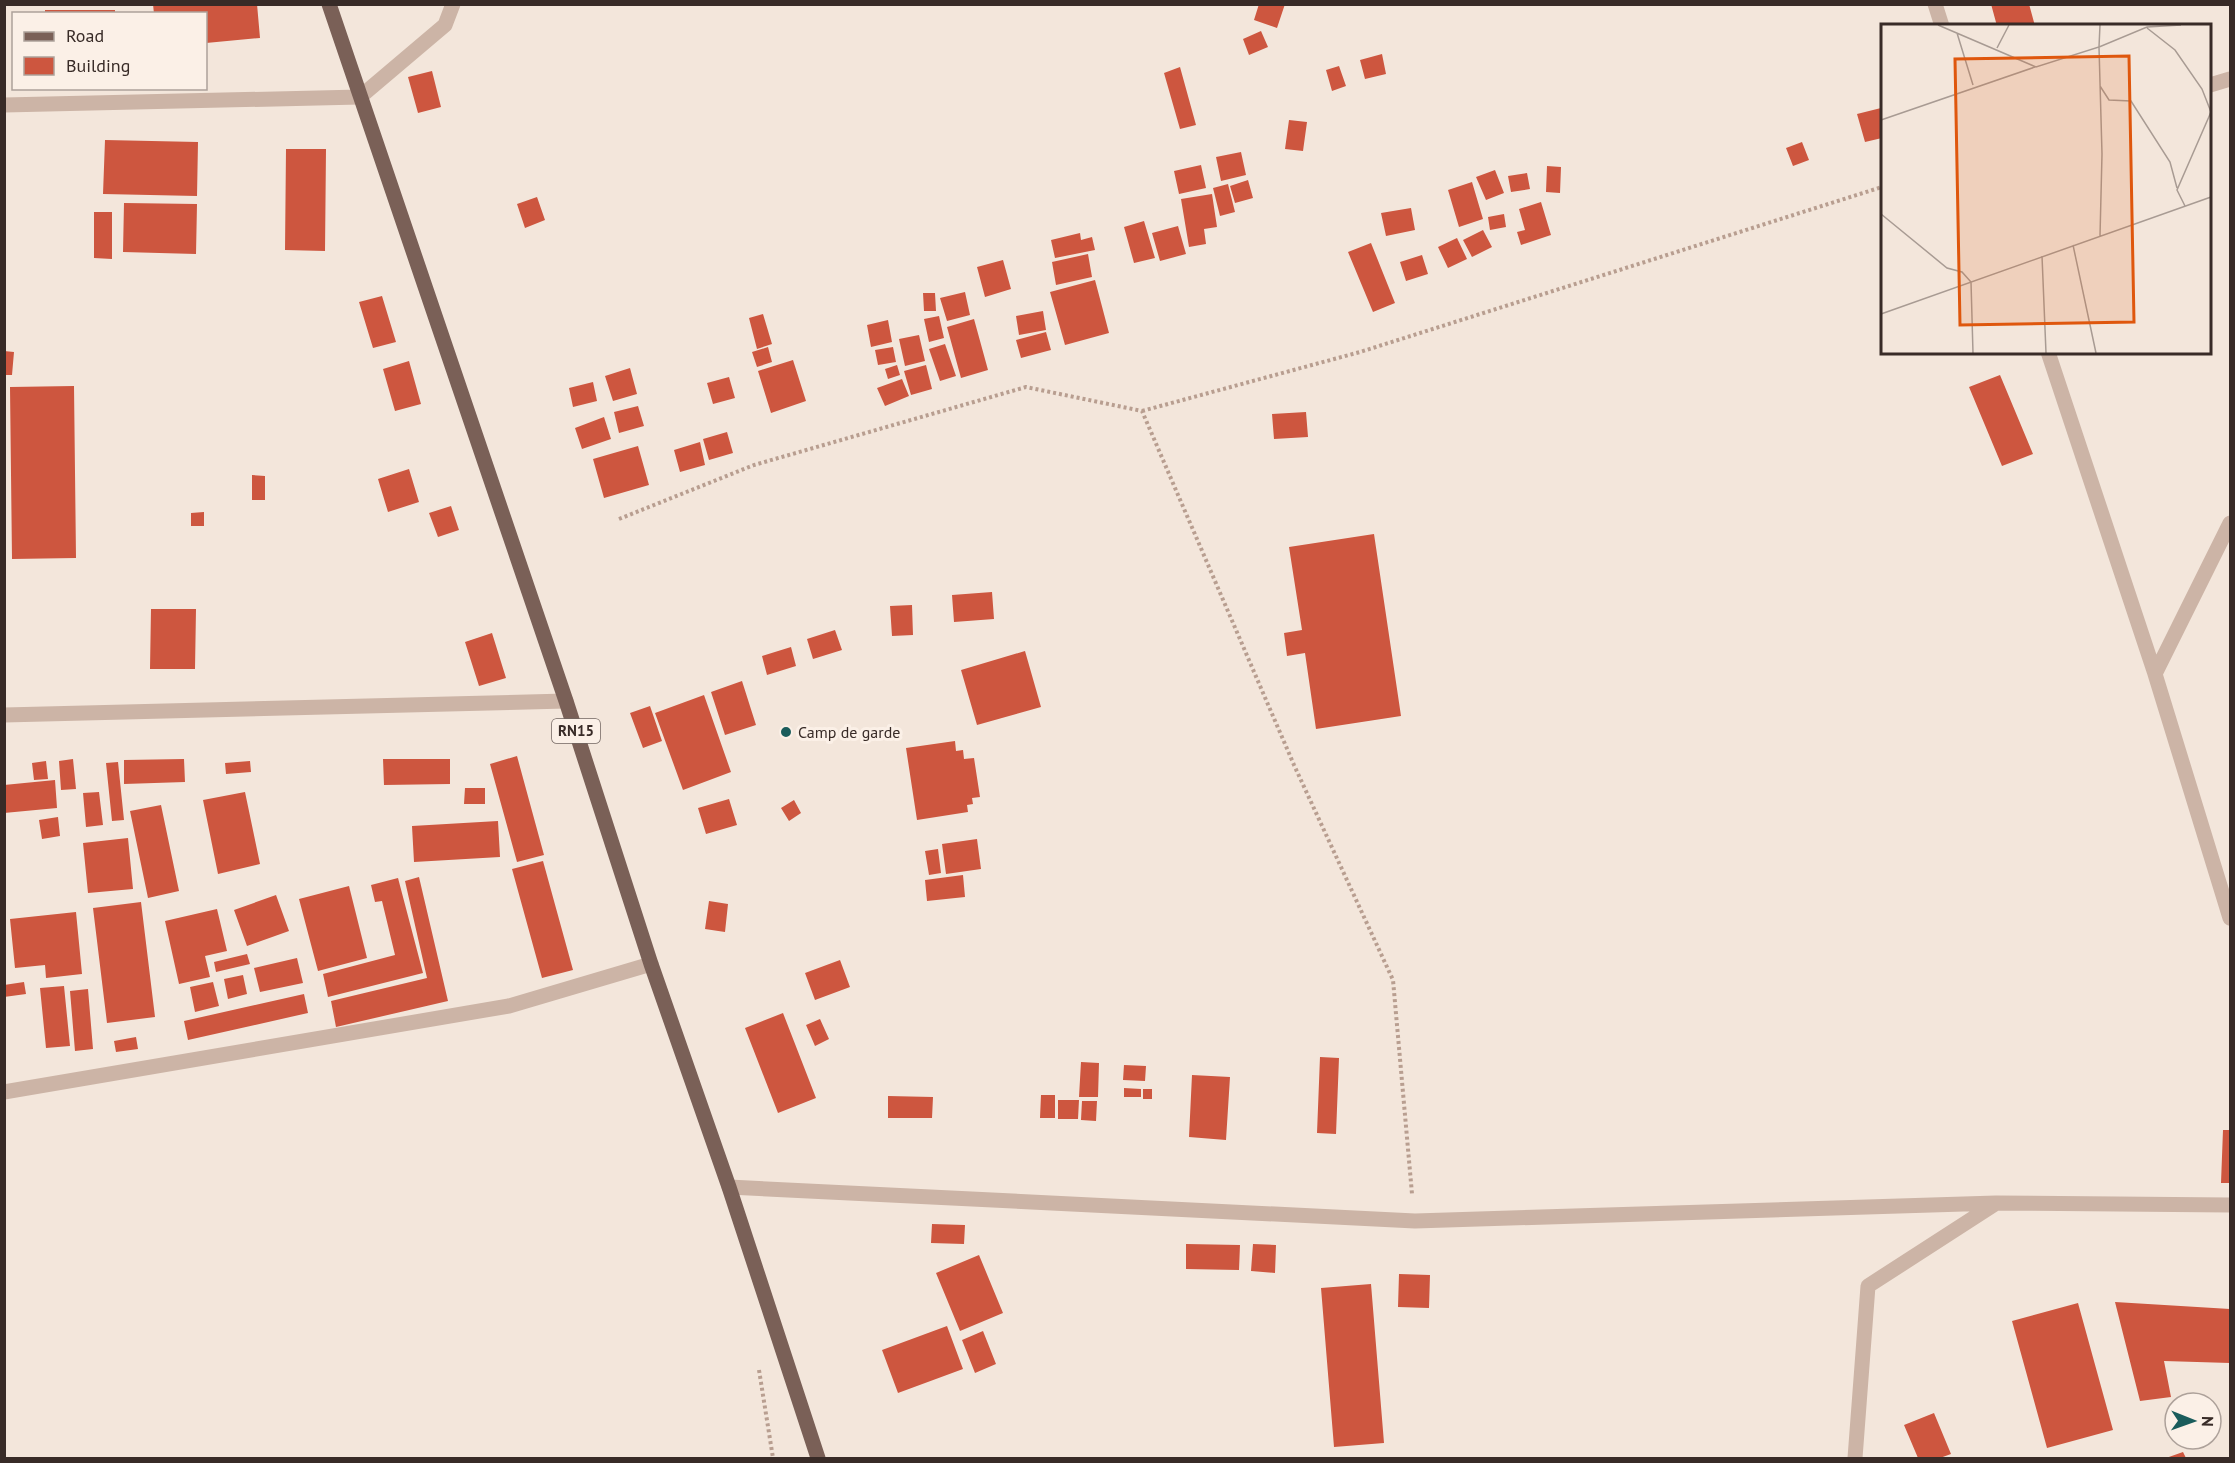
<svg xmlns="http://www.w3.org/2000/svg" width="2235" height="1463" font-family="'PT Sans',sans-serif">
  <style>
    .building { fill: #cd563f }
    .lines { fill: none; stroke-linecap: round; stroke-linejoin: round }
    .path { stroke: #b89e90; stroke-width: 4; stroke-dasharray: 3 3; stroke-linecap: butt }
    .minor { stroke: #ccb4a6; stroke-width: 15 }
    .major { stroke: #7a6057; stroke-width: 15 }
    .poi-dot { fill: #1a5c5b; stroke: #fbf0e7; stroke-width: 2 }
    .labels { text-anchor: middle; stroke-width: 6; stroke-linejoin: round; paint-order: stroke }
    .shield { fill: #fbf0e7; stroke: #726661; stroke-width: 1.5 }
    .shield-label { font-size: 15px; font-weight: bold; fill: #382b27 }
    .poi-label { font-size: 16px; fill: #382b27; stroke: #fbf0e7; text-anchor: start }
    .inset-road { fill: none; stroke: #a89b93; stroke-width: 1.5 }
    .view { fill: #df570d; fill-opacity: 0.15; stroke: #df570d; stroke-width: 3 }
    .inset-edge { fill: none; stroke: #382b27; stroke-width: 3 }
  </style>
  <rect width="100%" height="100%" fill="#f3e6db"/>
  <path class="building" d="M153,4H257L260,38L206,43V14H154Z
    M1259,4H1285L1277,28L1254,20Z
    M1991,4H2029L2035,26H1997Z
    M45,10H115V14H45Z
    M1261,31L1268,47L1249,55L1243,39Z
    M1382,54L1386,74L1365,79L1360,60Z
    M1339,66L1346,86L1332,91L1326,70Z
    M1180,67L1196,125L1180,129L1164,73Z
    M432,71L441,107L418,113L408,77Z
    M1881,108L1882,138L1865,142L1857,114Z
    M1289,120L1307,122L1303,151L1285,149Z
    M105,140L198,142L197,196L103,194Z
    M1802,142L1809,160L1793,166L1786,148Z
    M286,149H326L325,251L285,250Z
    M1241,152L1246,175L1221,181L1216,157Z
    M1201,165L1206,188L1179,194L1174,171Z
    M1547,166L1561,167L1560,193L1546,192Z
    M1495,170L1504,193L1486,200L1476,177Z
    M1527,173L1530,189L1511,192L1508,176Z
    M1248,180L1253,198L1235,203L1230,186Z
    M1472,182L1483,219L1459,227L1448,190Z
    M1228,184L1235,212L1220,216L1213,188Z
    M1212,194L1217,227L1204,229L1206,244L1189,247L1181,199Z
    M537,197L545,220L525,228L517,204Z
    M1541,202L1551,235L1521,245L1517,232L1525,230L1519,209Z
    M124,203L197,204L196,254L123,252Z
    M1411,208L1415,230L1386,236L1381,213Z
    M94,212H112V259L94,258Z
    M1504,214L1506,227L1490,230L1488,217Z
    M1144,221L1155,258L1134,263L1124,227Z
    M1178,226L1186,254L1160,261L1152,233Z
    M1483,230L1492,247L1472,257L1463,240Z
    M1080,233L1081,240L1092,237L1095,250L1055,258L1051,240Z
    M1457,238L1467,259L1448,268L1438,247Z
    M1371,243L1395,303L1373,312L1348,252Z
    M1088,254L1092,277L1056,285L1052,262Z
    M1422,255L1428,274L1406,281L1400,262Z
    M1003,260L1011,289L985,297L977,267Z
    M1095,280L1109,333L1065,345L1050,292Z
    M965,292L970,315L947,321L940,298Z
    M923,293H935L936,311H924Z
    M382,296L396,342L373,348L359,302Z
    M1043,311L1046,330L1019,335L1016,316Z
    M763,314L772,344L757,349L749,318Z
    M939,316L944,338L929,342L924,319Z
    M974,319L988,370L961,378L947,327Z
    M888,320L892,342L871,347L867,325Z
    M1046,332L1051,350L1021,358L1016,340Z
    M919,335L925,361L905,366L899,339Z
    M945,344L956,376L940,381L929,349Z
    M768,347L772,362L757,367L752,352Z
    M893,347L896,362L878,365L875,350Z
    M4,351L14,352L12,375H4Z
    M793,360L806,401L771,413L758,371Z
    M409,361L421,404L395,411L383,369Z
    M897,365L900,375L888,379L885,369Z
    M926,365L932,389L911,395L904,371Z
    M630,368L637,394L613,401L605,376Z
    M2000,375L2033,454L2002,466L1969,387Z
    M729,377L735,398L713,404L707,383Z
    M902,379L909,396L885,406L877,388Z
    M593,382L597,401L573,407L569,388Z
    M74,386L76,558L12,559L10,387Z
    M638,406L644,426L619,433L614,412Z
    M1306,412L1308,437L1274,439L1272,414Z
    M604,417L611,439L582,449L575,428Z
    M727,432L733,453L709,460L703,439Z
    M700,442L705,465L680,472L674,450Z
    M638,446L649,485L604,498L593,459Z
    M409,469L419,502L388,512L378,479Z
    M252,475L265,476V500H252Z
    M451,506L459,530L438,537L429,513Z
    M204,512V526H191V513Z
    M1374,534L1401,716L1316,729L1305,653L1287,656L1284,633L1302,630L1289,547Z
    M992,592L994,619L954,622L952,595Z
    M912,605L913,635L892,636L890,606Z
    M151,609H196L195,669H150Z
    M835,630L842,650L813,659L807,639Z
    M492,633L506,678L479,686L465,642Z
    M791,647L796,666L767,675L762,656Z
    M1025,651L1041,707L977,725L961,670Z
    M742,681L756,725L725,735L711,692Z
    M704,695L731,772L683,790L655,713Z
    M650,706L662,741L643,748L630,713Z
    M955,741L956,751L963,750L964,759L974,758L980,797L972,798L973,804L967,805L968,812L917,820L906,748Z
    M517,756L544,855L517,862L490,764Z
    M73,759L76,789L61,790L59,761Z
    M184,759L185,782L124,784V760Z
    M383,759H450V784L384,785Z
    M46,761L48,779L34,780L32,763Z
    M250,761L251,772L226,774L225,763Z
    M118,762L124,820L112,821L106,763Z
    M55,780L57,808L4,813V785Z
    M465,788H485V804H464Z
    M99,792L103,825L86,827L83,793Z
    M245,792L260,864L218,874L203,800Z
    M729,799L737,825L706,834L698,808Z
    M794,800L801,813L789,821L781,808Z
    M161,805L179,891L148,898L130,811Z
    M58,817L60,836L42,839L39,820Z
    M498,821L500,857L414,862L412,826Z
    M128,838L133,889L88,893L83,843Z
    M977,839L981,869L946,874L942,844Z
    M938,849L941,873L929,875L925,851Z
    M543,861L573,970L542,978L512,869Z
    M963,875L965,897L927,901L925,880Z
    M419,877L448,1001L336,1027L331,1001L427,978L405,881Z
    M398,878L423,973L328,997L323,974L395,955L382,901L375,902L371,885Z
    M349,886L367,958L318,971L299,899Z
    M276,895L289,931L247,946L234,910Z
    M709,901L728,904L725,932L705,929Z
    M141,902L155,1017L107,1023L93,908Z
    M217,909L227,951L205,956L210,977L179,984L165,921Z
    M76,912L82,974L46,978L45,965L15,968L10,919Z
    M247,954L250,964L216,972L214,962Z
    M297,958L303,983L260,992L254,968Z
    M840,960L850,987L815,1000L805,973Z
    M243,975L247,994L228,999L224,979Z
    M24,982L26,994L4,997V985Z
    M213,982L219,1006L195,1012L190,987Z
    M64,986L70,1046L46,1048L40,988Z
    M88,989L93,1049L75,1051L70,991Z
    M304,994L308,1013L188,1040L184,1021Z
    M783,1013L816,1098L778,1113L745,1028Z
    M820,1019L829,1039L815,1046L806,1025Z
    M136,1037L138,1049L116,1052L114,1041Z
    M1320,1057L1339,1058L1336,1134L1317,1133Z
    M1081,1062L1099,1063L1098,1097H1079Z
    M1124,1065L1146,1066L1145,1081L1123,1080Z
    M1192,1075L1230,1077L1226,1140L1189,1137Z
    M1124,1088L1141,1089V1097H1124Z
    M1143,1089H1152V1099H1143Z
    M1041,1095H1055V1118H1040Z
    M888,1096L933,1097L932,1118H888Z
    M1058,1100H1079L1078,1119H1058Z
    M1082,1101H1097L1096,1121L1081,1120Z
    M2223,1130H2230V1183H2221Z
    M932,1224L965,1225L964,1244L931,1243Z
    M1186,1244L1240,1245L1239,1270L1186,1269Z
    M1253,1244L1276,1245L1275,1273L1251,1271Z
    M979,1255L1003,1313L960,1331L936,1273Z
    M1399,1274L1430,1275L1429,1308L1398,1307Z
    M1371,1284L1384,1443L1334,1447L1321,1288Z
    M2115,1302L2230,1309V1363L2164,1361L2171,1397L2140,1401Z
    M2078,1303L2113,1430L2047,1448L2012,1321Z
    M947,1326L963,1369L898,1393L882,1350Z
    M983,1331L996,1364L975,1373L962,1340Z
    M1934,1413L1951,1454L1940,1458H1918L1904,1425Z
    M2183,1452L2186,1458H2166Z"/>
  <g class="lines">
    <path class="path" d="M1142,411L1360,352L1882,187
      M619,519L754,465L1026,387L1142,411L1294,765L1393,980L1412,1194
      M759,1370L773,1458"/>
    <path class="minor" d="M1935,4L1942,26
      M2210,85L2230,79
      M4,105L360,97L445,25L453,4
      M2048,352L2155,674
      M2230,523L2155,674L2230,918
      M4,715L566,701
      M4,1092L509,1006L651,964
      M729,1187L1415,1221L1996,1203L2230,1205
      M1855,1458L1868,1286L1995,1204"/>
    <path class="major" d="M329,4L566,701L651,964L729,1187L818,1458"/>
  </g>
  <circle class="poi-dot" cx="786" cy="732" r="6"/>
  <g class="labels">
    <rect class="shield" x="552" y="719" width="48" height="24" rx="4.5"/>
    <g class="shield-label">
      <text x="576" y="736">RN15</text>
    </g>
    <g class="poi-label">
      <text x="798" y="738">Camp de garde</text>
    </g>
  </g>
  <g transform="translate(1881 24)">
    <rect width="330" height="330" fill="#f3e6db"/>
    <path class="inset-road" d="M57,1L155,43L218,23L219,1M266,4L294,26L321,65L330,88L296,166L304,182M76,9L92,61M116,24L128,1M219,62L228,76L250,77L289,138L296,164M0,96L154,43M0,190L66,244L81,248L90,258L92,329M219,212L221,130L218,23L266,3L300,1M192,221L215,329M161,232L165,329M0,290L330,173"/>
    <path class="view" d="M248,32L253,298L79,301L74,35Z"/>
    <rect width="330" height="330" class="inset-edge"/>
  </g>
  <rect width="2235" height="1463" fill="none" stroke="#382b27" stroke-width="12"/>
  <rect x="12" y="12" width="195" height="78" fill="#fbf0e7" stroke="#ada19a" stroke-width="1.5"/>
  <rect x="24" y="32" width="30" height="9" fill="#7a6057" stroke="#ada19a" stroke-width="1.5"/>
  <text x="66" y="42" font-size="18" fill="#382b27">Road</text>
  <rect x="24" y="57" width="30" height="18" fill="#cd563f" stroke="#ada19a" stroke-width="1.5"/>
  <text x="66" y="72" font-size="18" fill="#382b27">Building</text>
  <g transform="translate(2193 1421) rotate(91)"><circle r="28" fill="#fbf0e7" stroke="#ada19a" stroke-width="1.5"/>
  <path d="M0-4.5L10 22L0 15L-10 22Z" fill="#1a5c5b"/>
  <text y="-9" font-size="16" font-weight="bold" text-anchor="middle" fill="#382b27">N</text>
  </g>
</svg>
